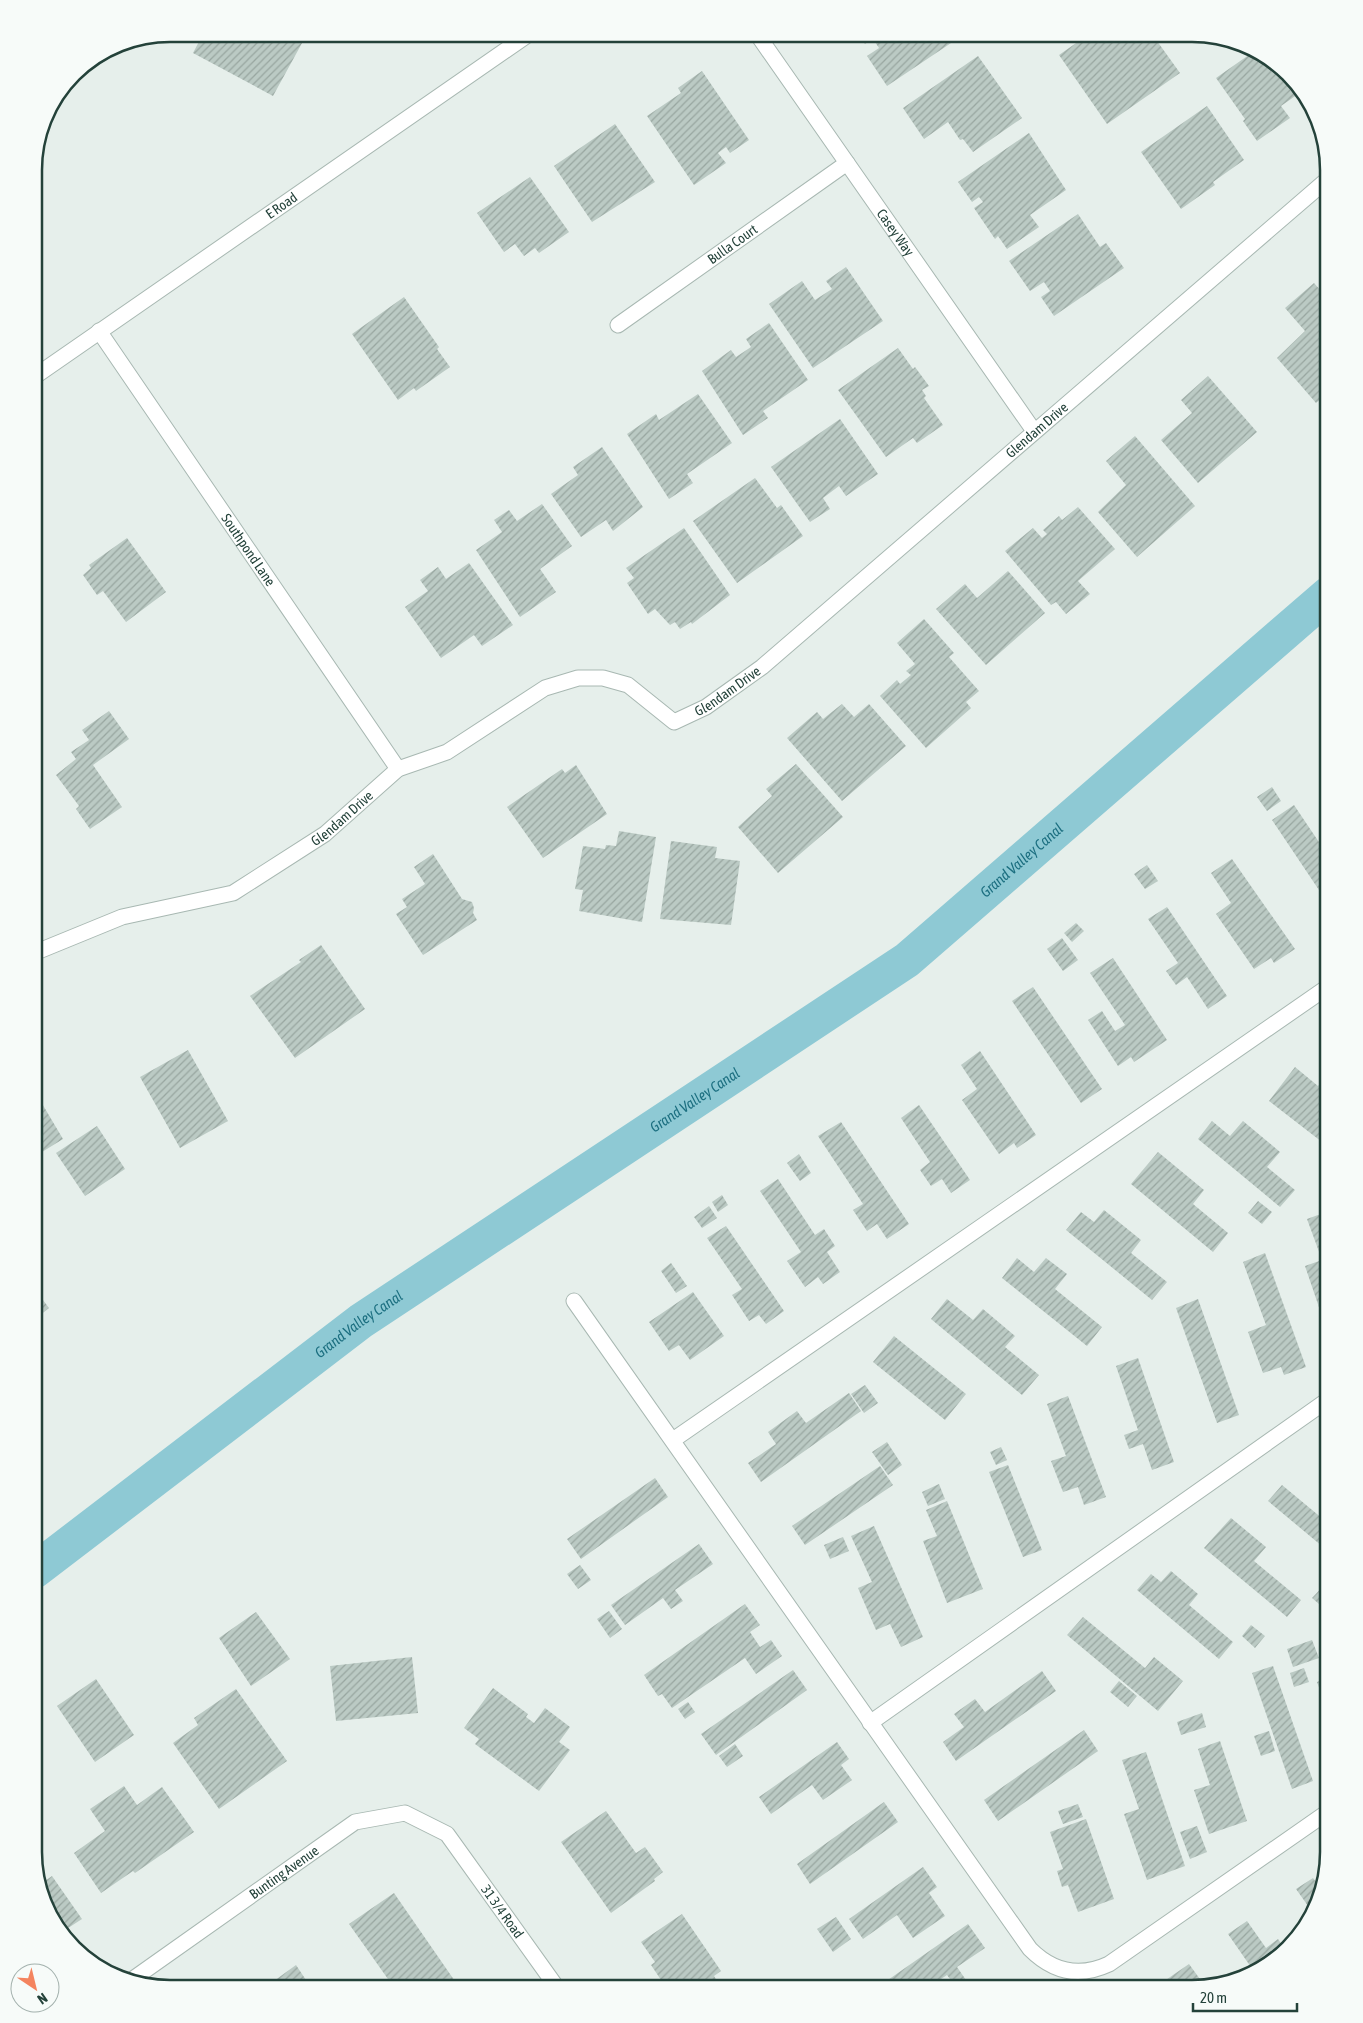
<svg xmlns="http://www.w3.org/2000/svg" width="1363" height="2023" font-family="'Asap Condensed',sans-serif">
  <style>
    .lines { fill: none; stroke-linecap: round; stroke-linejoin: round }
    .canal { stroke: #8ec9d4; stroke-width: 36 }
    .building { fill: url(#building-hatch) }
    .service-casing { stroke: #a8b8b2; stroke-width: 17 }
    .minor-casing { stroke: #a8b8b2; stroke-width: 17 }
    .tertiary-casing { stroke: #a8b8b2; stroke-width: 17 }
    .service { stroke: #fff; stroke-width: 15 }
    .minor { stroke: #fff; stroke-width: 15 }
    .tertiary { stroke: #fff; stroke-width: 15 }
    .labels { text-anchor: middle; stroke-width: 4; stroke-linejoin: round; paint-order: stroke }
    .street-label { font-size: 14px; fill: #24423a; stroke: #f7fbf9 }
    .water-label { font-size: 15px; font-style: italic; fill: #1c6f80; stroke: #f7fbf9 }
    .rim { fill: none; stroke: #24423a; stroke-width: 2.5 }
  </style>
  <defs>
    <pattern id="building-hatch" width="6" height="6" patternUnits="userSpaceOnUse" patternTransform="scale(1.25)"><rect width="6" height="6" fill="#bbcac4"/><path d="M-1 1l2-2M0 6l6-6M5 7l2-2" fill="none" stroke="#98a6a0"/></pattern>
  </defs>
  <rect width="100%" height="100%" fill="#e6efeb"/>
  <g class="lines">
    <path class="canal" id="s1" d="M34,1571L361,1321L907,960L1329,594"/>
  </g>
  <path class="building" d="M203,34H307L273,96L193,53Z
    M321,34H347V36L324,42Z
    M854,34H953L957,39L887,86L867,56L879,48L873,39L865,44L861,38L858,40Z
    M1089,34H1095L1100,41L1107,36L1106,34H1152L1180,73L1107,124L1059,55Z
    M1253,52L1268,57L1301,92L1281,106L1290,118L1257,141L1243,121L1245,119L1216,78Z
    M978,56L1022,118L973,152L963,139L960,140L948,122L924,139L903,108Z
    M702,71L749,140L730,153L726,147L718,153L726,163L694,185L647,116L681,93L678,88Z
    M1207,106L1244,160L1213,182L1215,185L1181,209L1141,152Z
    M615,124L655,182L592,222L554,166Z
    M1029,133L1066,190L1030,215L1039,227L1007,249L998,236L995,239L974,208L983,202L979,197L972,202L958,182Z
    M530,177L569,232L539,253L535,248L524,256L515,244L504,252L477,213Z
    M1078,214L1100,247L1106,243L1124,268L1054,316L1041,297L1050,291L1044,282L1030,291L1009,261Z
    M846,267L883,321L813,368L769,304L802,281L815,300L832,289L826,281Z
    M1314,283L1329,300V392L1316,403L1277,358L1305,331L1285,308Z
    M404,297L439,347L437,349L450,367L416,391L414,388L398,400L352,334Z
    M769,323L808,380L763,411L768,418L743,435L702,371L731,350L736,357L751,347L746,339Z
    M898,348L913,369L915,367L929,386L922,390L926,396L924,398L943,425L917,443L913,438L886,457L838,390Z
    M1208,376L1257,432L1198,483L1161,440L1192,413L1181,400Z
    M698,394L732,443L687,474L693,483L669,499L627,434L656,414L659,420Z
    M840,419L878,474L846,496L839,486L823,498L830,509L810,522L771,467Z
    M1135,436L1195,506L1137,557L1098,512L1126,485L1106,461Z
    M602,447L643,507L613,531L606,520L581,537L551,494L578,475L573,467Z
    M755,478L777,508L781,505L803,536L737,583L693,521Z
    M542,504L572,546L540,569L556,592L520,617L476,550L502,532L494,520L509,510L517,521Z
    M1078,507L1115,549L1078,581L1090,594L1066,614L1056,602L1051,605L1005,551L1033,528L1042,538L1047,534L1043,530L1059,516L1062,520Z
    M684,528L730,595L692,624L691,622L680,629L675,622L670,625L655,609L648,614L627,583L634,578L626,568Z
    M127,538L166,592L126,622L103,591L97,595L83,575L91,568L89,565Z
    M469,563L513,625L482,646L474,635L441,658L405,607L428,591L420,580L438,567L446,579Z
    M1008,571L1045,613L986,665L936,609L965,584L977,598Z
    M924,619L954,653L949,657L979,691L966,702L971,708L926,748L880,696L897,680L900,684L911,675L906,671L915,664L897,643Z
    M842,704L854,717L869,704L906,746L842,801L787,738L817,712L823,719Z
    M109,711L129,739L93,765L122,807L90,829L76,809L79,806L56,775L76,759L71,752L89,740L82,730Z
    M796,764L843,817L778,873L738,827L772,796L766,789Z
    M576,765L607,814L543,858L507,807L562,769L565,773Z
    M1272,787L1281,801L1267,811L1257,797Z
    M1294,805L1329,857V905L1272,820Z
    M619,831L656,837L642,922L579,911L583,890L575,889L583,846L605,849L606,845L616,846Z
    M671,841L717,847L715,858L740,861L731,925L660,919Z
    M433,854L462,899L472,902L474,908L473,913L477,920L423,955L396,914L407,907L402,899L425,884L414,867Z
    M1232,859L1295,949L1274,963L1271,958L1254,969L1216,914L1231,903L1211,873Z
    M1147,865L1158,881L1145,889L1134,874Z
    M1167,907L1227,996L1208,1009L1187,977L1176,985L1166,971L1178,963L1148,919Z
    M1076,923L1084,931L1072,942L1064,933Z
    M1062,938L1078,960L1063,971L1047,949Z
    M321,945L365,1009L295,1058L250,996L301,962L299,960Z
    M1113,958L1167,1040L1134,1062L1131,1057L1118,1066L1088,1020L1102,1011L1115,1031L1125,1025L1090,973Z
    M1033,987L1102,1089L1081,1103L1012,1001Z
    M1329,1035V1051L1322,1045Z
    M188,1050L228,1121L180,1148L140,1077Z
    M980,1051L1036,1135L1017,1148L1014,1143L999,1154L962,1100L977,1089L961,1065Z
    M1295,1067L1318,1086L1329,1073V1132L1322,1142L1269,1101Z
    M34,1090L63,1139L34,1157Z
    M919,1105L970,1180L951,1193L942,1179L931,1186L920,1170L930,1162L901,1118Z
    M1212,1121L1230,1136L1243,1121L1280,1152L1267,1167L1295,1190L1280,1207L1198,1139Z
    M841,1122L909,1224L887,1239L877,1224L867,1231L853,1210L863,1204L818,1136Z
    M97,1126L125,1169L85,1196L56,1153Z
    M1329,1135V1145L1324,1141Z
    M1158,1152L1204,1190L1193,1204L1228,1233L1213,1252L1131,1184Z
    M799,1154L811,1173L800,1181L787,1163Z
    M778,1179L815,1235L824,1229L835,1246L827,1252L840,1272L823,1284L818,1277L805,1287L787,1261L801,1252L760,1191Z
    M722,1195L728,1205L718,1212L712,1202Z
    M1258,1201L1272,1212L1262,1224L1248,1213Z
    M709,1206L717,1218L702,1228L694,1217Z
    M1104,1210L1141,1240L1131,1253L1167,1282L1152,1300L1066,1230L1081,1212L1094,1222Z
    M1329,1211V1324L1325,1325L1305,1266L1322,1260L1307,1219Z
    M726,1226L784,1311L766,1324L759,1315L749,1321L732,1295L742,1289L707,1238Z
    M1265,1253L1306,1367L1284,1375L1281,1367L1263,1373L1248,1332L1266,1325L1243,1262Z
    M1017,1258L1034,1272L1046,1258L1067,1274L1055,1289L1102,1327L1087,1346L1002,1278Z
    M671,1263L687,1286L676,1293L661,1271Z
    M34,1288L49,1308L34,1320Z
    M693,1292L724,1336L690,1360L679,1345L669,1351L649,1322Z
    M947,1299L973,1320L983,1309L1015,1336L1005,1347L1039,1375L1022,1395L931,1319Z
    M1198,1299L1239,1415L1217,1423L1176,1308Z
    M894,1336L966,1394L945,1420L873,1362Z
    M1138,1358L1174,1462L1152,1470L1143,1444L1129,1449L1124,1435L1138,1430L1116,1366Z
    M865,1385L878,1403L864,1413L851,1394Z
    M849,1393L861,1411L761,1482L748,1463L776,1444L768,1432L797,1411L806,1423Z
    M1068,1396L1106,1497L1084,1505L1078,1487L1063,1492L1051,1461L1066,1456L1047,1404Z
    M887,1442L902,1465L888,1475L872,1452Z
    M1001,1447L1007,1460L996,1465L990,1452Z
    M1008,1465L1042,1550L1023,1557L989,1472Z
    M880,1466L893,1485L805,1545L792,1526Z
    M655,1478L668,1497L581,1559L567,1539Z
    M939,1484L945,1499L928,1506L922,1492Z
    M1282,1485L1329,1524V1552L1268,1501Z
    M947,1501L983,1589L947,1603L923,1541L937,1536L926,1510Z
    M1231,1518L1266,1547L1254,1561L1301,1600L1287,1617L1204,1548Z
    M874,1526L923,1637L901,1647L890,1624L876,1630L858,1588L872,1582L851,1536Z
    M843,1537L849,1551L830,1559L824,1545Z
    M699,1544L713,1564L675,1590L683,1601L671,1609L663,1598L625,1625L611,1605Z
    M580,1565L591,1580L578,1589L567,1574Z
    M1171,1571L1198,1594L1189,1605L1233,1642L1219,1659L1137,1590L1151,1574L1161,1582Z
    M1328,1581L1329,1606L1326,1610L1312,1598Z
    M745,1604L760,1625L750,1632L760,1647L771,1640L782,1656L756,1674L745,1658L672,1708L662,1694L658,1696L644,1675Z
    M609,1611L622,1629L610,1638L597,1619Z
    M256,1612L290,1659L251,1686L219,1638Z
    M1083,1617L1145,1668L1154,1657L1183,1681L1158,1711L1067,1635Z
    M1251,1625L1265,1636L1255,1648L1242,1636Z
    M1329,1636V1664L1320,1639Z
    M1312,1640L1319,1658L1293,1667L1287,1649Z
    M412,1657L418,1713L336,1721L330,1666Z
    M1273,1666L1313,1781L1292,1789L1252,1673Z
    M1304,1668L1309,1682L1294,1687L1290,1673Z
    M793,1670L807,1690L716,1755L701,1734Z
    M1042,1671L1056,1691L956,1761L943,1742L964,1727L954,1714L975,1699L985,1712Z
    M1329,1677V1715L1317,1682Z
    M96,1679L134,1735L95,1762L57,1706Z
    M1119,1681L1137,1696L1128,1707L1110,1692Z
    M493,1688L528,1714L526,1717L534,1723L545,1708L570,1727L559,1742L570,1750L539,1791L475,1744L479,1739L464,1728Z
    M236,1689L287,1761L219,1809L173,1743L198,1725L194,1718Z
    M688,1702L695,1712L685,1719L678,1709Z
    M1202,1713L1206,1727L1181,1735L1177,1722Z
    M1084,1730L1098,1751L998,1821L984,1800Z
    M1269,1731L1275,1751L1261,1756L1254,1736Z
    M1220,1741L1247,1821L1209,1834L1194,1790L1210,1785L1198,1749Z
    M837,1742L849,1759L841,1765L852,1780L823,1800L812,1785L771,1814L759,1797Z
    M735,1744L743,1756L727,1767L719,1756Z
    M1146,1752L1185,1866L1147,1880L1124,1814L1139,1809L1122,1760Z
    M124,1786L137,1805L162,1787L194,1832L135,1873L133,1871L101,1893L74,1853L105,1831L90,1809Z
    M884,1802L898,1822L810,1884L797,1864Z
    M1078,1804L1083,1817L1063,1824L1058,1811Z
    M606,1811L636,1853L645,1847L663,1872L654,1879L655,1881L611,1913L561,1842Z
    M1086,1819L1114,1899L1078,1912L1068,1885L1062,1887L1057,1871L1063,1869L1050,1832Z
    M1197,1826L1207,1852L1190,1859L1180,1832Z
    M923,1867L937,1887L929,1893L945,1916L913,1938L897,1915L863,1939L849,1919Z
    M52,1876L82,1919L62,1932L52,1921L42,1883Z
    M1313,1878L1319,1886L1321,1885L1313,1913L1296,1889Z
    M394,1893L459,1987L456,1989H395L349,1924Z
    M682,1914L721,1971L714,1976L722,1989H667L651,1965L655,1962L641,1942Z
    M836,1917L851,1939L833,1952L817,1929Z
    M1247,1921L1266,1948L1278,1939L1284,1948L1261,1971L1255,1973L1228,1934Z
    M968,1924L985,1948L957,1967L966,1980L956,1987L947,1975L926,1989H875Z
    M1189,1964L1205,1986L1193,1989H1159L1157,1986Z
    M296,1965L312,1989H249L263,1979L267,1986Z"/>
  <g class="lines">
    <g class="service-casing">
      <path id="service" d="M870,1723L1329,1399"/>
    </g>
    <g class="minor-casing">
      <g id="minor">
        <path id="s2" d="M757,34L1034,431"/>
        <path id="s3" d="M618,325L847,163"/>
        <path id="s4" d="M99,331L398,769"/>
        <path id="s5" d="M34,953L122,917L233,893L325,834L398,769L447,752L545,688L578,678H603L628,685L674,722L706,707L762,667L1329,178"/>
        <path d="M574,1301L1030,1949C1053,1972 1079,1978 1109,1964L1329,1811"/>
        <path d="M673,1440L1329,986"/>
        <path id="s6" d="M133,1979L355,1822L405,1813L447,1834L558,1989"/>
      </g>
    </g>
    <g class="tertiary-casing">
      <g id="tertiary">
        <path id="s7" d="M34,377L529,34"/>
      </g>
    </g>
    <use href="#service" class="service"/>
    <use href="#minor" class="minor"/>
    <use href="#tertiary" class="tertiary"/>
  </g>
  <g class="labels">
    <g class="street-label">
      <text dy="5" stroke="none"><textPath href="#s7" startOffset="301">E Road</textPath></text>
      <text dy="5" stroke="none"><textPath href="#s2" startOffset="242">Casey Way</textPath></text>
      <text dy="5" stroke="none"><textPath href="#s3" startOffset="140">Bulla Court</textPath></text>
      <text dy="5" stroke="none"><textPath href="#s5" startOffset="1196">Glendam Drive</textPath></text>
      <text dy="5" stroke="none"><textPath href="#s4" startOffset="265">Southpond Lane</textPath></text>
      <text dy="5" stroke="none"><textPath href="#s5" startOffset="791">Glendam Drive</textPath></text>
      <text dy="5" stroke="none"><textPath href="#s5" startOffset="341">Glendam Drive</textPath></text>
      <text dy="5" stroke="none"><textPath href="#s6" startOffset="185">Bunting Avenue</textPath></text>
      <text dy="5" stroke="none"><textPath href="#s6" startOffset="465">31 3/4 Road</textPath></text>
    </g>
    <g class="water-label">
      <text dy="5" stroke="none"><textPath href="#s1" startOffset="1218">Grand Valley Canal</textPath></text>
      <text dy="5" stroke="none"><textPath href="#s1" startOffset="812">Grand Valley Canal</textPath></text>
      <text dy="5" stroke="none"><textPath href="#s1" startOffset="408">Grand Valley Canal</textPath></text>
    </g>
  </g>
  <path d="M0 0H1363V2023H0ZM170 42H1192A128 128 0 0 1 1320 170V1852A128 128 0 0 1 1192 1980H170A128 128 0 0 1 42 1852V170A128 128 0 0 1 170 42Z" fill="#f7fbf9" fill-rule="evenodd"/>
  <path class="rim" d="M170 42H1192A128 128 0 0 1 1320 170V1852A128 128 0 0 1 1192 1980H170A128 128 0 0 1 42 1852V170A128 128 0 0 1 170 42Z"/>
  <g transform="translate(35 1988) rotate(145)"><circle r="24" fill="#f7fbf9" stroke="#a3b1ad"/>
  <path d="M0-4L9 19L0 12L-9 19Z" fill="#f4845f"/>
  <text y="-8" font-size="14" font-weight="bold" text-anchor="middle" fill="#24423a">N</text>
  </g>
  <path d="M1193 2003v8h104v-8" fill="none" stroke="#24423a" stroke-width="2.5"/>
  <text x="1200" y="2003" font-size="15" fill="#24423a" stroke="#f7fbf9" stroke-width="4" paint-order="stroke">20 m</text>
</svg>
